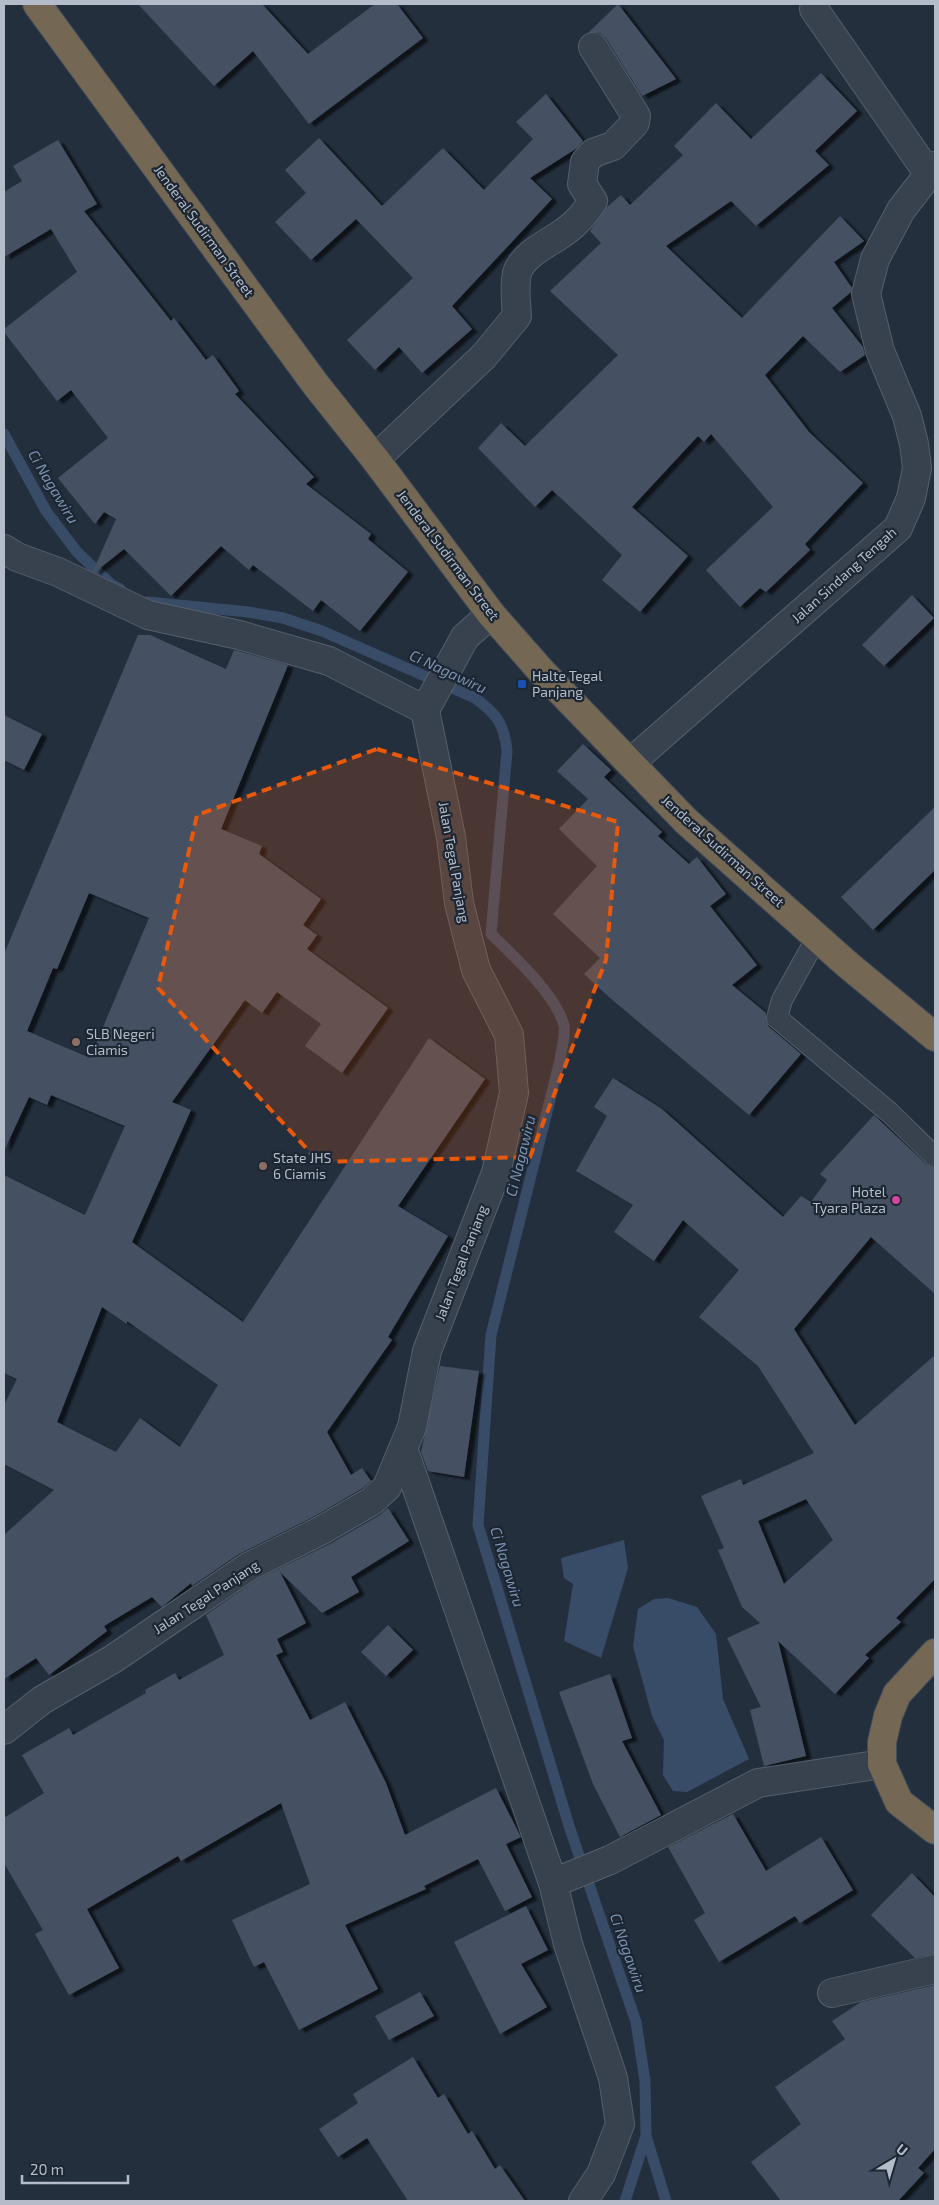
<svg xmlns="http://www.w3.org/2000/svg" width="939" height="2205" font-family="'Exo 2',sans-serif">
  <style>
    .water { fill: #394c67 }
    .lines { fill: none; stroke-linecap: round; stroke-linejoin: round }
    .stream { stroke: #394c67; stroke-width: 11 }
    .building { fill: #455162; fill-rule: evenodd; filter: url(#shadow) }
    .lane-casing { stroke: #565f6c; stroke-width: 22 }
    .street-casing { stroke: #565f6c; stroke-width: 30 }
    .highway-casing { stroke: #434c59; stroke-width: 30 }
    .lane { stroke: #38414e; stroke-width: 20 }
    .street { stroke: #38414e; stroke-width: 28 }
    .highway { stroke: #746855; stroke-width: 28 }
    .marked { fill: #e8590c; fill-opacity: 0.2; stroke: #e8590c; stroke-width: 4; stroke-dasharray: 10 6; stroke-linejoin: round }
    .transit-dot { fill: #1a4fb4; stroke: #1d2633; stroke-width: 2 }
    .education-dot { fill: #8d6e63; stroke: #1d2633; stroke-width: 2 }
    .hotel-dot { fill: #d1479c; stroke: #1d2633; stroke-width: 2 }
    .labels { text-anchor: middle; stroke-width: 4.5; stroke-linejoin: round; paint-order: stroke }
    .street-label { font-size: 14px; fill: #b4bcc9; stroke: #1d2633 }
    .poi-label { font-size: 14px; fill: #b4bcc9; stroke: #1d2633; text-anchor: start }
    .water-label { font-size: 15px; font-style: italic; fill: #7c92b1; stroke: #1d2633 }
  </style>
  <defs>
    <filter id="shadow"><feDropShadow dx="5.5" dy="3" stdDeviation="1" flood-color="#0009"/></filter>
  </defs>
  <rect width="100%" height="100%" fill="#242f3e"/>
  <path class="water" d="M624,1540L628,1568L601,1658L564,1641L573,1584L564,1578L561,1558Z
    M668,1598L697,1607L716,1634L723,1699L749,1759L687,1792L673,1791L663,1775L664,1740L652,1716L633,1646L638,1609L654,1599Z"/>
  <g class="lines">
    <path class="stream" d="M4,434L46,511L77,552L112,585L120,589
      M148,602L248,612L283,618L322,631L475,698C497,714 504,724 507,751L491,934C514,956 555,994 564,1025C566,1035 561,1050 560,1060L491,1335L478,1525L570,1829L636,2022L645,2081L646,2136L625,2201
      M646,2136L666,2201"/>
  </g>
  <path class="building" d="M138,4H262L308,54L375,4H397L423,38L309,124L253,51L214,86Z
    M618,4L676,79L642,96L606,38L600,33L589,32Z
    M821,73L857,111L815,151L829,165L756,226L731,201L666,246L742,318L840,216L864,241L834,262L852,288L851,292L832,308L863,347L865,355L840,372L803,336L765,375L809,432L863,483L805,544L810,550L766,592L760,588L740,607L706,570L773,507L711,434L704,442L698,436L632,507L688,556L640,612L602,580L622,555L552,490L535,507L478,448L501,423L525,446L618,355L550,291L601,243L590,231L607,207L621,195L630,205L683,155L674,146L716,103L751,139Z
    M546,94L583,141L577,148L530,178L552,199L452,306L472,329L422,373L399,347L375,370L347,340L413,278L356,219L311,260L275,222L306,193L285,170L319,138L382,206L443,148L484,190L533,139L516,122Z
    M58,140L97,204L84,211L171,321L174,318L206,360L213,355L239,391L235,394L314,477L306,484L371,534L368,539L408,572L360,631L321,600L313,611L253,565L249,570L221,546L171,596L124,549L95,572L93,571L116,519L104,512L95,524L58,478L108,438L71,390L57,401L4,332V329L77,272L51,229L4,257V192L22,181L13,166Z
    M912,595L934,618L884,666L862,645Z
    M138,635H150L226,669L234,650L288,665L221,829L262,846L259,854L321,899L303,925L317,935L307,949L388,1008L342,1073L305,1046L321,1024L277,992L262,1013L245,1000L172,1102L191,1110L132,1242L243,1322L429,1038L485,1079L398,1206L448,1236L388,1337L392,1340L327,1432L351,1475L362,1468L371,1481L363,1488L315,1516L239,1554L192,1586L191,1583L162,1607L152,1597L104,1626L107,1631L49,1675L36,1658L4,1679V1535L54,1490L4,1464V1405L17,1379L4,1373V1175L85,1215L125,1126L51,1095L47,1105L29,1097L4,1151V954ZM89,893L149,918L90,1058L27,1031L53,968L57,969ZM102,1307L127,1324V1321L218,1385L180,1447L140,1418L116,1452L57,1422Z
    M4,715L42,734L24,770L4,760Z
    M583,744L611,770L604,777L662,832L658,836L689,864L697,857L726,894L710,906L757,965L732,985L766,1013V1021L769,1027L801,1054L749,1115L609,997L584,974L600,958L553,914L597,866L559,829L588,799L557,771Z
    M935,807V870L873,930L841,897Z
    M613,1078L662,1109L783,1217L801,1196L811,1202L827,1180L820,1174L874,1115L927,1165L935,1169V1294L871,1237L794,1329L855,1425L935,1355V1579L896,1618L901,1622L865,1655L869,1658L835,1694L778,1641L806,1756L764,1766L750,1710L761,1707L727,1638L760,1623L742,1607L718,1550L724,1548L701,1496L741,1479L743,1485L814,1453L758,1366L699,1317L739,1270L683,1220L654,1261L614,1232L633,1205L576,1171L607,1116L594,1107ZM806,1499L833,1540L784,1584L758,1521Z
    M440,1366L479,1371L464,1477L428,1471L421,1452Z
    M388,1508L409,1541L351,1577L359,1592L322,1613L280,1572L306,1623L277,1639L283,1652L276,1655L310,1720L345,1702L386,1783L405,1835L496,1788L521,1837L506,1844L532,1897L505,1911L478,1859L424,1886L426,1889L345,1925L378,1989L299,2030L264,1962L254,1967L232,1920L310,1884L281,1803L181,1861L178,1856L87,1909L119,1968L69,1995L35,1934L43,1930L4,1863V1818L44,1793L22,1755L69,1728L73,1735L146,1693L145,1690L175,1673L179,1680L224,1655L206,1615L256,1580L330,1544L380,1515Z
    M388,1625L413,1650L386,1676L361,1652Z
    M610,1674L632,1738L622,1741L661,1815L620,1837L593,1784L559,1692Z
    M733,1814L766,1871L821,1837L853,1890L800,1923L795,1916L719,1962L694,1920L705,1913L668,1847Z
    M912,1873L935,1897V1954L915,1958L871,1915Z
    M526,1906L548,1950L521,1964L547,2007L500,2034L454,1942Z
    M935,1985V2149L918,2168L924,2173L898,2201H781L751,2162L801,2124L775,2087L845,2039L832,2021L861,2002Z
    M420,1992L434,2016L389,2040L375,2016Z
    M413,2057L438,2098L444,2094L468,2134L472,2131L495,2169L500,2165L525,2201H408L367,2138L338,2157L319,2129L358,2103L353,2094Z"/>
  <g class="lines">
    <g class="lane-casing">
      <path id="lane" d="M817,937L782,1000L777,1018L889,1112L935,1157"/>
    </g>
    <g class="street-casing">
      <path id="street" d="M814,9L928,173
        M375,459L484,356L517,316C516,302 514,287 517,273C523,253 552,242 567,230C578,222 586,212 593,201L582,184L585,162L593,153L613,146L635,123L636,116L593,47
        M4,549L17,557L58,572L148,615L239,635L329,661L425,710
        M630,763L898,528L911,498L917,468L914,444L907,416L880,351L866,294L875,259L901,210L935,166
        M403,1448L553,1883L568,1944L613,2078L620,2124L601,2174L583,2201
        M4,1730L42,1700L113,1659L248,1567L322,1530L372,1501L387,1487L412,1427L427,1351L496,1173L514,1093L509,1035L476,970L459,903L451,837L425,710L465,637L491,614
        M553,1883L610,1860L758,1783L882,1764
        M832,1993L935,1969"/>
    </g>
    <g class="highway-casing">
      <path id="highway" d="M37,4L316,385L375,459L491,614L542,672L686,821L848,965L935,1037
        M935,1653L897,1694L888,1716L882,1742V1764L899,1802L935,1830"/>
    </g>
    <use href="#lane" class="lane"/>
    <use href="#street" class="street"/>
    <use href="#highway" class="highway"/>
  </g>
  <path class="marked" d="M377,749L618,822L606,960L530,1157L319,1162L158,988L197,815Z"/>
  <rect class="transit-dot" x="517" y="679" width="10" height="10" rx="2.5"/>
  <g class="education-dot">
    <circle cx="76" cy="1042" r="5"/>
    <circle cx="263" cy="1166" r="5"/>
  </g>
  <circle class="hotel-dot" cx="896" cy="1200" r="5"/>
  <g class="labels">
    <g class="street-label">
      <text transform="translate(204 231) rotate(54)" y="5">Jenderal Sudirman Street</text>
      <text transform="translate(448 555) rotate(53)" y="5">Jenderal Sudirman Street</text>
      <text transform="translate(844 575) rotate(-42)" y="5">Jalan Sindang Tengah</text>
      <text transform="translate(723 851) rotate(42)" y="5">Jenderal Sudirman Street</text>
      <text transform="translate(454 862) rotate(80)" y="5">Jalan Tegal Panjang</text>
      <text transform="translate(461 1263) rotate(-69)" y="5">Jalan Tegal Panjang</text>
      <text transform="translate(206 1597) rotate(-33)" y="5">Jalan Tegal Panjang</text>
    </g>
    <g class="poi-label">
      <text x="532" y="681">Halte Tegal<tspan x="532" dy="16">Panjang</tspan></text>
      <text x="86" y="1039">SLB Negeri<tspan x="86" dy="16">Ciamis</tspan></text>
      <text x="273" y="1163">State JHS<tspan x="273" dy="16">6 Ciamis</tspan></text>
      <text x="886" y="1197" text-anchor="end">Hotel<tspan x="886" dy="16">Tyara Plaza</tspan></text>
    </g>
    <g class="water-label">
      <text transform="translate(53 487) rotate(59)" y="5">Ci Nagawiru</text>
      <text transform="translate(448 672) rotate(25)" y="5">Ci Nagawiru</text>
      <text transform="translate(521 1156) rotate(-76)" y="5">Ci Nagawiru</text>
      <text transform="translate(507 1567) rotate(73)" y="5">Ci Nagawiru</text>
      <text transform="translate(628 1953) rotate(71)" y="5">Ci Nagawiru</text>
    </g>
  </g>
  <rect width="939" height="2205" fill="none" stroke="#b4bcc9" stroke-width="10"/>
  <g transform="translate(894 2160) rotate(38)" stroke="#1d2633" stroke-width="4" paint-order="stroke">
  <path d="M0-4L9 19L0 12L-9 19Z" fill="#b4bcc9"/>
  <text y="-8" font-size="14" font-weight="bold" text-anchor="middle" fill="#b4bcc9">U</text>
  </g>
  <path d="M22 2175v8h106v-8" fill="none" stroke="#b4bcc9" stroke-width="2.5"/>
  <text x="30" y="2175" font-size="15" fill="#b4bcc9" stroke="#1d2633" stroke-width="4" paint-order="stroke">20 m</text>
</svg>
